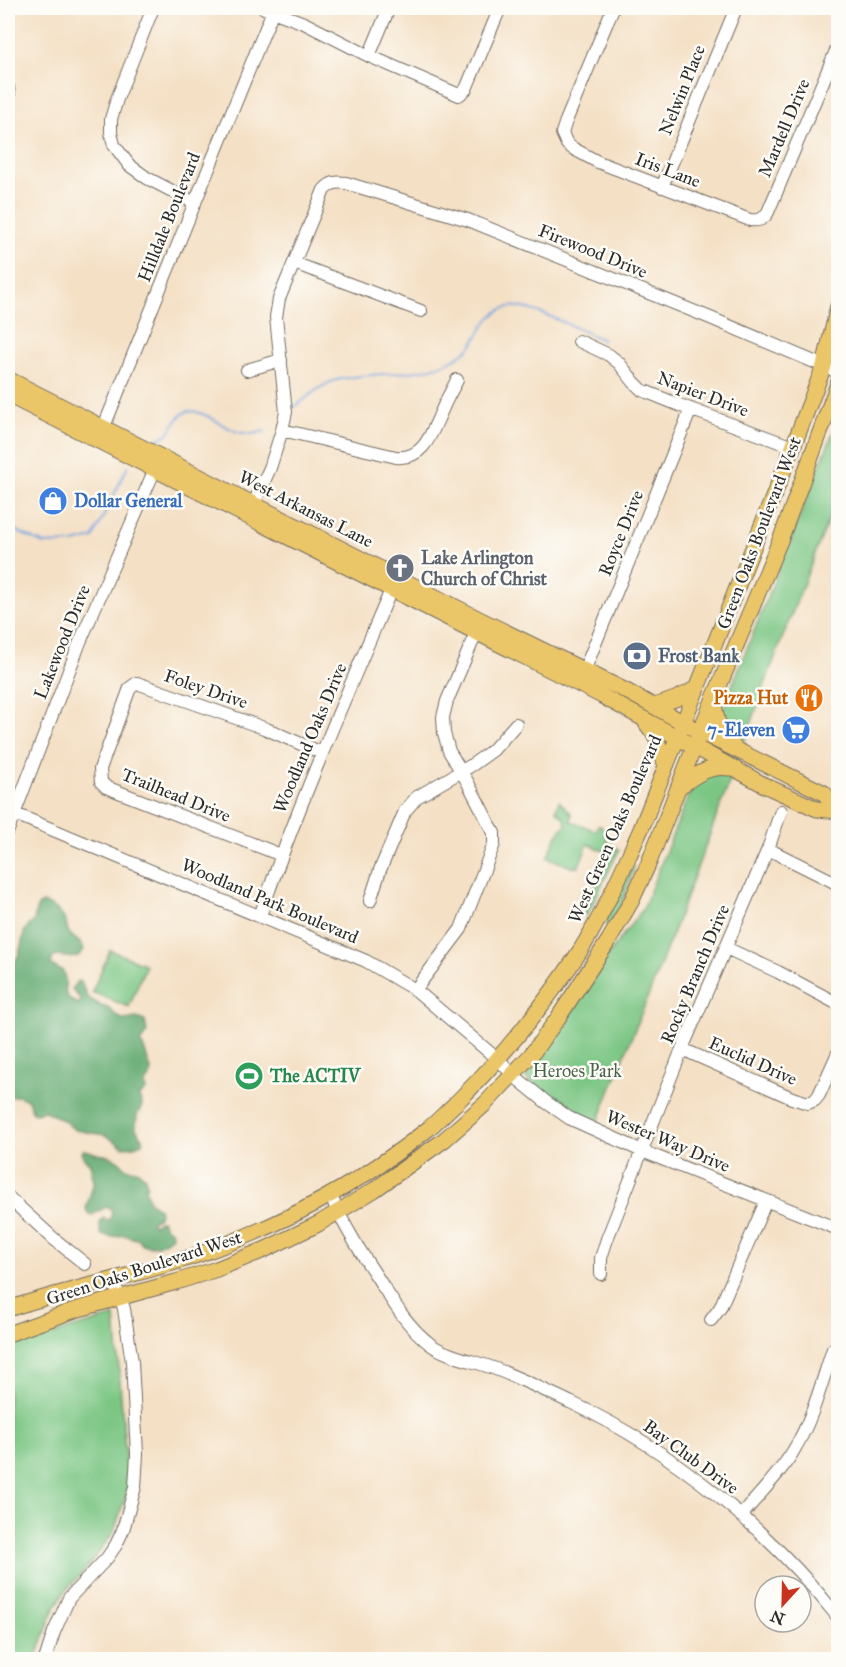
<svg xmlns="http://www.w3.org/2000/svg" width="846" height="1667" font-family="'IM FELL Great Primer',serif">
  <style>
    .green { fill: #7cc684; stroke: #547858; stroke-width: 1.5 }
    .forest { fill: #65ab72; stroke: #486b4e; stroke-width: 1.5 }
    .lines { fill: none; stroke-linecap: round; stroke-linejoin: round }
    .stream { stroke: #76a5df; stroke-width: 2 }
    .minor-casing { stroke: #716a61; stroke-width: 14 }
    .major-casing { stroke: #716a61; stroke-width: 17 }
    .minor { stroke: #fff; stroke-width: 12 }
    .major { stroke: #ebc669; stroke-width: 15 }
    .labels { text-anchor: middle; stroke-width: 5; stroke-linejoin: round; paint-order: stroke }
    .street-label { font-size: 18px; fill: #2b2b2b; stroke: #fdfcf7 }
    .shop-label { font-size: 18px; font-weight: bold; fill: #366cbe; stroke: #fdfcf7; text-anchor: start }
    .worship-label { font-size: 18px; font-weight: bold; fill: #5b616d; stroke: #fdfcf7; text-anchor: start }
    .service-label { font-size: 18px; font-weight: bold; fill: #4e5e75; stroke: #fdfcf7; text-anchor: start }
    .food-label { font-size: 18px; font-weight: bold; fill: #c56008; stroke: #fdfcf7; text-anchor: end }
    .park-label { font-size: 18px; fill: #47614a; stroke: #fdfcf7 }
    .leisure-label { font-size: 18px; font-weight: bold; fill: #27864d; stroke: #fdfcf7; text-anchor: start }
  </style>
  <rect width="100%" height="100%" fill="#fdfcf7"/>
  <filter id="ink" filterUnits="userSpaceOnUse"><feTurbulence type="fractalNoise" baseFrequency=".0167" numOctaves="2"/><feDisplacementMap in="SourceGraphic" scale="12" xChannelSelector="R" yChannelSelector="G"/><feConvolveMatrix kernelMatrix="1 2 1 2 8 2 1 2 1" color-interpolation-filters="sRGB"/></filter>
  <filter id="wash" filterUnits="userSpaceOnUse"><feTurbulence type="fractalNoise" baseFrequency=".008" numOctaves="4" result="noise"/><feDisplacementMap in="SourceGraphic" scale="24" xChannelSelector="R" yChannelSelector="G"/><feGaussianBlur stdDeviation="1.35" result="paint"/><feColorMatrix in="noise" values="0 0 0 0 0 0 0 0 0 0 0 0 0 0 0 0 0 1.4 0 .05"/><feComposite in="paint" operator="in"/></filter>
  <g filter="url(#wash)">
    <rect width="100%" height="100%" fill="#f4e0c5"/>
    <path class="green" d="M838,420V495L770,670L748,733L659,969L596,1127L547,1099L524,1076L566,1020L613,948L643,909Z
      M559,801L572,814L571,821L596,831L598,825H600L605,831L607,841L619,850L586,917L583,912L611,854L588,844L578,868L574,866L573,868L547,857C553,847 556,832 566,825L565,819L556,810Z
      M633,865L634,866L633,871C628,886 620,917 606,925V919Z
      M110,950L146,965L129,1007L92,992Z
      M115,1316L128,1489L114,1532L83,1572L63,1594L53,1611L36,1659H8V1347Z"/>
    <path class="forest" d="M43,903C55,906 63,913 67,926C68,931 67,932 71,935C76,941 81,941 84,949C76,965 66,953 53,957L51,964L56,968L63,971C69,984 58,996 78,1004L81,1000L72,989L77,981L81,982L87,997L101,1006L108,1008L118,1017L125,1020L136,1018L145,1021L147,1032L140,1043C149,1052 145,1060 151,1069L150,1078L145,1083L146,1090L139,1097L142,1104L141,1109L137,1114L136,1129L143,1139L142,1143L134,1146L124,1147L105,1135L75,1130L63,1120L45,1111L35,1113L32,1112L28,1100L19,1096L9,1097L8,1094V981L13,972L11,970L19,954L25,930L34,921L36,910L39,905Z
      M83,1150C89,1150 93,1153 98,1154C108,1155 120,1159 125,1168L137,1170L145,1177L147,1186L145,1188L149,1201L159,1209L160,1213L158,1217L152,1221V1224L154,1225L158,1221L161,1220L167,1229L171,1230L172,1236C164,1244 152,1249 141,1243L139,1240L124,1235L112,1237L102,1235C99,1230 99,1223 103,1218L110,1220L112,1212L110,1208L106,1207L92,1215L88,1213L86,1209L94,1182L90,1164L83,1157L82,1153Z"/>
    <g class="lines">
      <path class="stream" d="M295,407C307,397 322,384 337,380C373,371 422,378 454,359C460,356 468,350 472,345C483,329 487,313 509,307C526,302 584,332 603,340
        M155,440C177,434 170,419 188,411C216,411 230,443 265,431
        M8,527L44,544L74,543L93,538L128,466"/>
    </g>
  </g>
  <g filter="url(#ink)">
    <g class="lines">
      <g class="minor-casing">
        <path id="minor" d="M153,8L117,99L111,119V133L114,145L129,165L147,178L195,203
          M264,8L304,23L369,56L459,95L466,89L500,8
          M613,8L566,121L562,133L567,144L572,148L598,162L750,220C759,221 763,220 768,212L838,46
          M369,56L389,8
          M8,87L9,95L8,102
          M662,187L736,8
          M294,263L421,311
          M579,341L609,355L619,363L634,382L642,390L679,405L793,447
          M247,370L281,360
          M282,430L396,457C425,460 432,431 442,410C446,400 452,390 457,380
          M101,434L274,8
          M250,512L270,468L282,430L286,412L276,317L279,299L324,190C331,182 336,182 346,183L468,220L708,317L838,372
          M584,671L691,409
          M8,811L366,961L417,991L502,1063L513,1075L546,1102L569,1118L642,1151L838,1229
          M8,830L80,642L155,469
          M768,849L838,884
          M281,855L106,787L101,782L100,769L130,688L137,683L264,728L322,753
          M370,901L380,870L405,811L417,797L472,765L493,750L516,724
          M260,916C298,806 345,698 391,590L392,580
          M726,948L778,972L838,1004
          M415,990L461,929L494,844V833L467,781L449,751L444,733L443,717L447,701L480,624
          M682,1049L792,1098L808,1103L815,1100L819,1095L838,1053
          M330,1194C342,1223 359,1250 377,1277C393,1302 406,1325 430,1344C446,1356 474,1361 493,1368C520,1378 546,1391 572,1403C674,1451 768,1529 838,1617
          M8,1197L54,1239L85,1264
          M601,1274V1258L607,1239L682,1049L768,849L781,811
          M711,1320L720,1308L766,1201
          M741,1516C759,1494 781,1473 795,1448C813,1418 822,1381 833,1349
          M45,1660L54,1632L69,1598L107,1558L116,1545L123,1530L135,1487L137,1454L132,1362L124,1309L121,1298L112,1281"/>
      </g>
      <g class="major-casing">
        <path id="major" d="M8,379L481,620L628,692L700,732L824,793L838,809
          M8,395L602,696L766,786L817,809L838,811
          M714,701C715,719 721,735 734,747
          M653,706C670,702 683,697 698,687
          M646,723L656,737L666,766
          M678,788C694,776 708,765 729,768
          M8,1309C72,1287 139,1276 203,1253C284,1224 362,1182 428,1129C438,1121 446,1112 455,1104C487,1073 514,1041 541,1006C560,981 580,954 594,927C612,895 626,862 641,829L793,447L824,366L838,306
          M8,1334L75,1310L176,1282L217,1269L264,1250L318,1224L374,1190L444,1140L485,1104L531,1055L558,1018L609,940L632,900L648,865L704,722L781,538L838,384"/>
      </g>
      <use href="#minor" class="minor"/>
      <use href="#major" class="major"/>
    </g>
  </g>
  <defs>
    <g id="shop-disc" transform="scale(1.5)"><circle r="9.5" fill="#3f7fe0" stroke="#fdfcf7"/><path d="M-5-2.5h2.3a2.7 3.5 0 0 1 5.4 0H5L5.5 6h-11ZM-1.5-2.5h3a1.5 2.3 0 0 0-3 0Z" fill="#fff"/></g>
    <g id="church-disc" transform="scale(1.5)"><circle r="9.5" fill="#6b7280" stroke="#fdfcf7"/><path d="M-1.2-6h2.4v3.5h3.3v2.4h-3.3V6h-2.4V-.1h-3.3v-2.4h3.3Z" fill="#fff"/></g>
    <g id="bank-disc" transform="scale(1.5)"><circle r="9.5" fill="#5c6f8a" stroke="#fdfcf7"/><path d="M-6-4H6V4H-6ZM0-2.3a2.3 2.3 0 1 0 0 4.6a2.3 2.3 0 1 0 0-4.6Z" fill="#fff"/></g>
    <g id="restaurant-disc" transform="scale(1.5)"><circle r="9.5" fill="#e8710a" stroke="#fdfcf7"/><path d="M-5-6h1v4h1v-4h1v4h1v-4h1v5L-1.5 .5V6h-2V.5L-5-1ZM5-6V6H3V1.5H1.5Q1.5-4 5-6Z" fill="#fff"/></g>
    <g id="supermarket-disc" transform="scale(1.5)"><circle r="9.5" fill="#3f7fe0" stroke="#fdfcf7"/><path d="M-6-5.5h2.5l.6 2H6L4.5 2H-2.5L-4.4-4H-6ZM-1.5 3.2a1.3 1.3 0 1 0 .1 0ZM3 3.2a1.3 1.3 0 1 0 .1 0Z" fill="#fff"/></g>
    <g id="stadium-disc" transform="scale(1.5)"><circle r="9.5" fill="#2e9e5b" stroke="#fdfcf7"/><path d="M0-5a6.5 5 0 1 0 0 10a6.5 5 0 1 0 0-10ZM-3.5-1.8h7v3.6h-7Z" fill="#fff"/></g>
  </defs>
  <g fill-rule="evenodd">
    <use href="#shop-disc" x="53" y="501"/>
    <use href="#church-disc" x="400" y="568"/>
    <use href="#bank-disc" x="637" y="656"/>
    <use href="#restaurant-disc" x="809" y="698"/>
    <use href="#supermarket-disc" x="796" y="730"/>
    <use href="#stadium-disc" x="249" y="1076"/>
  </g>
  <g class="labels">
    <g class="street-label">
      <text transform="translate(682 90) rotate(-68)" y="6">Nelwin Place</text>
      <text transform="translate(784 128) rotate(-67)" y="6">Mardell Drive</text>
      <text transform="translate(668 170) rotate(21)" y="6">Iris Lane</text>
      <text transform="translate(169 217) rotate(-68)" y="6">Hilldale Boulevard</text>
      <text transform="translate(593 251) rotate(22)" y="6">Firewood Drive</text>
      <text transform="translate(703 394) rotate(21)" y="6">Napier Drive</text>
      <text transform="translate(306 509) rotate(27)" y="6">West Arkansas Lane</text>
      <text transform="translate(621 533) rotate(-68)" y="6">Royce Drive</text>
      <text transform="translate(759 533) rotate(-69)" y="6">Green Oaks Boulevard West</text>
      <text transform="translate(62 642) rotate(-68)" y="6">Lakewood Drive</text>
      <text transform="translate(206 689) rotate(19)" y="6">Foley Drive</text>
      <text transform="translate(310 738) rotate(-67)" y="6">Woodland Oaks Drive</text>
      <text transform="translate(176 795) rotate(22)" y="6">Trailhead Drive</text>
      <text transform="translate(615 829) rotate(-66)" y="6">West Green Oaks Boulevard</text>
      <text transform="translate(270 901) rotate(23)" y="6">Woodland Park Boulevard</text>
      <text transform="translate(695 974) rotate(-67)" y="6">Rocky Branch Drive</text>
      <text transform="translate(753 1061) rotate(24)" y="6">Euclid Drive</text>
      <text transform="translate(668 1141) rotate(23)" y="6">Wester Way Drive</text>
      <text transform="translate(144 1268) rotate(-18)" y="6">Green Oaks Boulevard West</text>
      <text transform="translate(691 1457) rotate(36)" y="6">Bay Club Drive</text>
    </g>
    <g class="shop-label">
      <text x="74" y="507">Dollar General</text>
      <text x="775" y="736" text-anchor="end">7-Eleven</text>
    </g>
    <g class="worship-label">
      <text x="421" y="564">Lake Arlington<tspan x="421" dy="21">Church of Christ</tspan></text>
    </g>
    <g class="service-label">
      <text x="658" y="662">Frost Bank</text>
    </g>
    <g class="food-label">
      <text x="788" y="704">Pizza Hut</text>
    </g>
    <g class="park-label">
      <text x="577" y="1077">Heroes Park</text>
    </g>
    <g class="leisure-label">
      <text x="270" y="1082">The ACTIV</text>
    </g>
  </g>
  <rect width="846" height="1667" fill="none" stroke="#fdfcf7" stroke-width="30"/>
  <g transform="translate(783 1604) rotate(202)"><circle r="28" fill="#fdfcf7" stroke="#a9a8a5" stroke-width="1.5"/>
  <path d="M0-4.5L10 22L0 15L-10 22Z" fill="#c8321e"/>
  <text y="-9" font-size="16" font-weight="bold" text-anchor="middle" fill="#2b2b2b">N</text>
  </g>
</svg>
